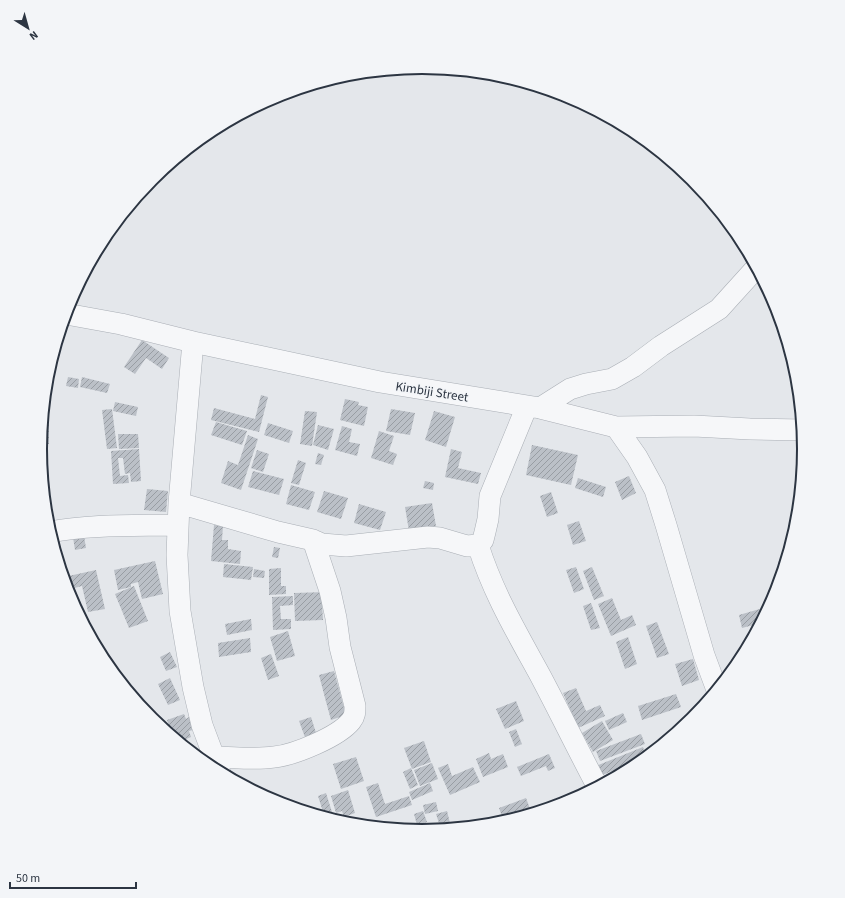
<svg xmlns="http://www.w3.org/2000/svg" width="845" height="898" font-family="'Source Sans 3',sans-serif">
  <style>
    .building { fill: url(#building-hatch) }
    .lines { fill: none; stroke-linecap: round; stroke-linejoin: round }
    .minor-casing { stroke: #a9aeb5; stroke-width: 22 }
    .minor { stroke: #f6f7f9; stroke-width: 21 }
    .labels { text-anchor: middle; stroke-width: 3; stroke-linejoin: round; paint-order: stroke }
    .street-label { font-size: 13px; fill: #2c3542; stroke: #f3f5f8 }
    .rim { fill: none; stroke: #2c3542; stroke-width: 2 }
  </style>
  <defs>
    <pattern id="building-hatch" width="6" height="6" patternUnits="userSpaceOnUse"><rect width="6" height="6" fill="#bbc0c7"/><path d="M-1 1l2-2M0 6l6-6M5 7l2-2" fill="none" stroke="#989da3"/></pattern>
  </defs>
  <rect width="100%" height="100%" fill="#e4e7eb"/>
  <path class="building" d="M142,340L169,358L162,369L146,358L135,374L124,367Z
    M68,377L79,379L78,388L66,386Z
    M82,377L110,384L107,393L80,387Z
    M261,395L268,397L259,432L211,420L214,408L255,419Z
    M345,399L359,402L358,405L368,407L364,426L340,420Z
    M115,402L138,407L136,416L113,411Z
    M112,409L117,448L107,449L102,410Z
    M391,409L415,413L410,435L386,431Z
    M305,411L317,412L312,446L300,444Z
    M434,411L455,417L446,447L425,440Z
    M43,418H49V444H40Z
    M216,422L247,431L242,445L211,435Z
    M268,423L293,431L289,443L264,435Z
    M318,425L334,429L328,450L313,445Z
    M342,426L352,429L349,442L360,444L357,456L335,450Z
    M379,431L394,436L389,451L397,454L393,465L371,458Z
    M118,434H138L139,448L119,449Z
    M248,435L258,439L241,490L221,483L228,461L238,465Z
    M532,445L578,455L571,485L526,475Z
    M139,449L141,481L131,482L130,473L125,474L123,458H118L120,476L128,475L129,483L113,484L111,451Z
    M451,449L462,452L458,468L481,473L478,484L445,477Z
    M257,450L269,454L263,472L251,468Z
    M318,453L324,455L321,465L315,464Z
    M298,460L306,463L299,485L291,483Z
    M253,471L284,479L279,495L248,487Z
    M629,476L636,493L622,500L615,482Z
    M578,478L606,487L603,497L575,488Z
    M425,481L434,483L433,490L423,488Z
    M291,485L315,492L309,510L286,504Z
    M147,489L168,491L166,512L144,510Z
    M324,491L348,498L341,519L317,512Z
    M551,492L558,513L547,517L540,496Z
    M432,503L436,526L409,531L405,507Z
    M359,504L386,512L380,530L354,523Z
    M579,521L586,541L573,545L567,525Z
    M214,525L223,526L222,540H228V549L241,551L240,564L211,561Z
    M83,530L86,548L75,550L72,531Z
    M59,545L63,561L59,562L54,546Z
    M274,547L280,548L278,558L272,557Z
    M788,555L783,571L778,562Z
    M155,561L163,594L142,599L138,582L131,584V587L118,590L114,570Z
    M224,564L253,567L251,580L223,577Z
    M576,567L584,589L574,593L566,570Z
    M592,567L604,596L594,600L583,571Z
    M281,568V586H286V594L269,595V569Z
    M254,569L265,571L264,578L253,577Z
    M96,570L105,609L88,612L82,586L67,590L64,577Z
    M134,586L148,621L129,628L115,594Z
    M326,592L322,604L323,620L295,621L294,593Z
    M293,596V605L280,606L281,619H291V629L273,630L272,597Z
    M612,598L621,620L632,615L636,625L611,636L598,604Z
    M591,603L600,628L591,630L583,606Z
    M767,607L768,611L761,623L742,628L739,615Z
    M251,619L252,630L227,635L225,624Z
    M657,622L669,654L657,658L646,626Z
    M288,631L295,656L277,661L270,637Z
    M628,637L637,664L625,669L616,642Z
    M250,638L251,652L219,657L218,643Z
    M170,652L177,667L166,671L160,657Z
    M271,654L279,676L268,680L261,658Z
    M693,659L699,680L682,686L675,664Z
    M334,671L346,715L331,720L325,698L329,697L325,698L319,675Z
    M170,678L180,700L168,705L158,684Z
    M576,688L586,711L600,705L605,716L578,728L563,693Z
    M676,694L681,707L642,720L638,706Z
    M516,701L524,721L505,729L496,709Z
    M623,713L627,722L609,730L605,721Z
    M184,714L186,719L189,717L193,730L189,731L191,737L179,742L173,737L167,720Z
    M311,717L317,736L306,740L299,721Z
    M602,721L613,740L593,752L582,733Z
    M516,729L522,744L515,747L509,732Z
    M641,734L645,744L600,761L596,751Z
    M187,740L192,752L180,743Z
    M424,741L431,762L412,769L404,748Z
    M643,747L646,757L600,776L596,766Z
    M489,753L491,759L503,754L508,767L483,777L476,759Z
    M549,754L555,768L548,771L546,766L521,776L517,767Z
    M356,757L364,781L341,789L333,764Z
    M432,763L438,779L420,786L414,770Z
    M448,764L452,776L473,767L480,782L450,795L438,768Z
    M411,768L418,785L410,789L403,772Z
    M378,783L385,804L409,796L412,805L376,817L366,787Z
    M430,783L433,791L412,800L409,792Z
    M348,790L355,813L344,817L342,811L336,813L331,796Z
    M326,793L332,812L324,815L318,796Z
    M526,798L532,814L504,822L499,808Z
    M436,802L438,811L425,814L423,805Z
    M423,811L427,822L417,825L414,814Z
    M447,811L450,823L440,826L436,814Z"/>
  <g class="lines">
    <g class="minor-casing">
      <path id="minor" d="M66,314L121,324L193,342L380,382L540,408L616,427L694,426L750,429L803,430
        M193,342L179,503L177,555L180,611L193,687L202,725L220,773
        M540,408L570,389L586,384L612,379L633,367L661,346L719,309L757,267
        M616,427L637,457L655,490L666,525L704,655L717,690
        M179,503L278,532L313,540L322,544L346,546L428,537L440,538L467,546L478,545L483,540L485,532L488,519L490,496L527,406
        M50,532C92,524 135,526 178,525
        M478,545C493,593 517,633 541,677C559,711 576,746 594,780L599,786
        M214,757C234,757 254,760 274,757C294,755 338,737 351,721C355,716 355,712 355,706L340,647L336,618L330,591L313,540"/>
    </g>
    <use href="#minor" class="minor"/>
  </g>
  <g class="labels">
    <g class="street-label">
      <text transform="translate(432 391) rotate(9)" y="5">Kimbiji Street</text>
    </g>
  </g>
  <path d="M0 0H845V898H0ZM47 449a375 375 0 1 1 750 0a375 375 0 1 1-750 0Z" fill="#f3f5f8" fill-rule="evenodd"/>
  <path class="rim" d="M47 449a375 375 0 1 1 750 0a375 375 0 1 1-750 0Z"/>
  <g transform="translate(28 28) rotate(143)" stroke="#f3f5f8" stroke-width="3" paint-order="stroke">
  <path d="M0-3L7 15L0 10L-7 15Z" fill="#2c3542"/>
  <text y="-6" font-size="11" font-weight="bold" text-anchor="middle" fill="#2c3542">N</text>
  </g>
  <path d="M10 882v6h126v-6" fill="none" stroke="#2c3542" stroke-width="2"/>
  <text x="16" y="882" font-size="12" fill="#2c3542" stroke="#f3f5f8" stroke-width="3" paint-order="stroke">50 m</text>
</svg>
